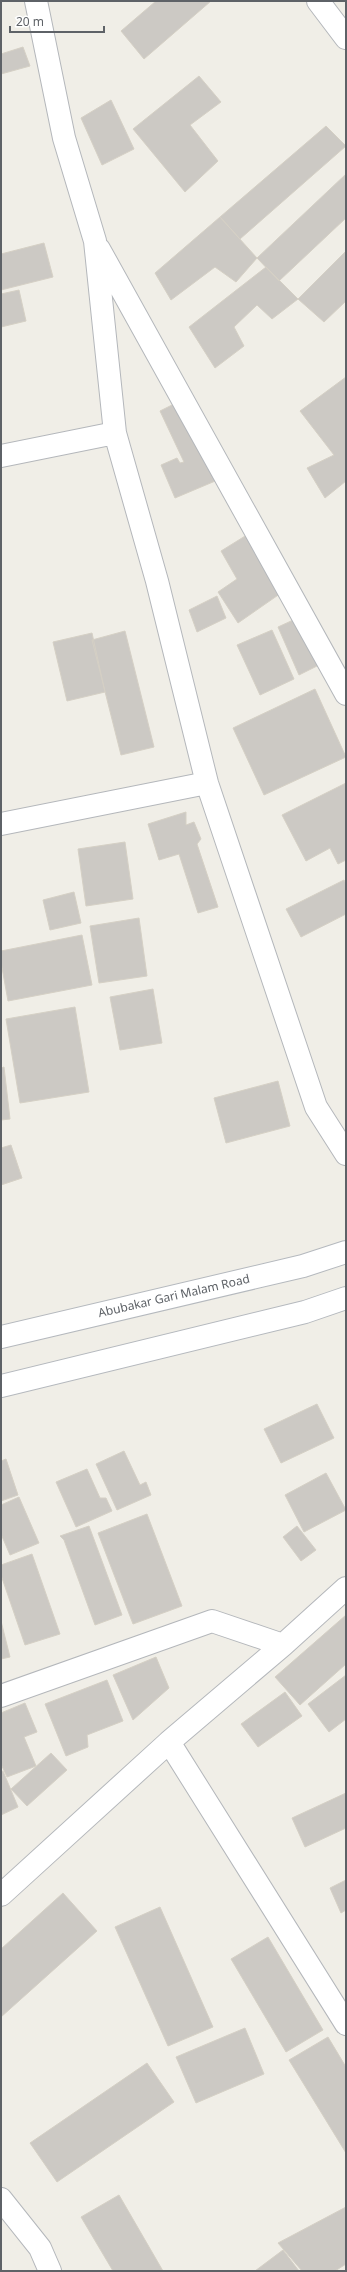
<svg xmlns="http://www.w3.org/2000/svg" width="347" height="2272" font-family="'Noto Sans',sans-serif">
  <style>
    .building { fill: #ccc9c4; stroke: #d5d0c5 }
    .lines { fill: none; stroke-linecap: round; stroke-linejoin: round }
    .street-casing { stroke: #b4b7bb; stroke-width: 24 }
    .secondary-casing { stroke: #b5b9be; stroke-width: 24 }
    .street { stroke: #fff; stroke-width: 22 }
    .secondary { stroke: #fff; stroke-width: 22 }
    .labels { text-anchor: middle; stroke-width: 3.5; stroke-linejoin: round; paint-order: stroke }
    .street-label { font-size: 12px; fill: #5e6267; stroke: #fff }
  </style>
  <rect width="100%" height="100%" fill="#f0eee7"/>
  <path class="building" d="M156,1H211L144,59L121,31Z
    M23,47L30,66L1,74V54Z
    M199,76L221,102L190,125L218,161L185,192L133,129Z
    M111,100L134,149L102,165L81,118Z
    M326,126L346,146L240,239L220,217Z
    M346,174V218L279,281L257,258Z
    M220,217L257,258L236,282L215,267L171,300L155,273Z
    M44,243L53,277L1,290V254Z
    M346,251V301L324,322L298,299Z
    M266,267L298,299L272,319L257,305L234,327L244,346L215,368L189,327Z
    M19,290L26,321L1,327V294Z
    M346,377V481L325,498L307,468L334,455L300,411Z
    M178,402L220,479L175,498L161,465L177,458L180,463L184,462L160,411Z
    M250,533L284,591L238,623L218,592L237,579L221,551Z
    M217,596L226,618L197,632L189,610Z
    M302,616L323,663L299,675L278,627Z
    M272,630L294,679L260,695L237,645Z
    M125,631L154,747L121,755L92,640Z
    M92,633L105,692L67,701L53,642Z
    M315,689L346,757L264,795L233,728Z
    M346,783V860L338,864L330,848L306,861L282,815Z
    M186,812V825L194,822L201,839L197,844L218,907L198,913L179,854L159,860L148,824Z
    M125,842L133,899L86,906L78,849Z
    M344,880L346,884V914L301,937L286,909Z
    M74,892L81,923L50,930L43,900Z
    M139,918L147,976L99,983L90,926Z
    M82,935L92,985L8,1001L1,962V951Z
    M153,989L162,1043L120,1050L110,997Z
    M75,1007L89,1092L20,1103L6,1019Z
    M4,1067L10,1119L1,1120V1068Z
    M278,1081L290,1126L226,1143L214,1098Z
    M11,1145L22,1178L1,1185V1148Z
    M317,1404L334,1438L281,1463L264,1429Z
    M124,1451L140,1485L146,1482L151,1495L117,1510L96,1464Z
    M6,1459L18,1495L1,1501V1461Z
    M87,1469L100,1498H106L112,1511L76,1527L56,1482Z
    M326,1473L346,1510L304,1532L285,1495Z
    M19,1497L39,1543L10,1555L1,1534V1505Z
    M147,1514L182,1606L133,1624L98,1533Z
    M89,1526L122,1615L95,1625L64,1540L60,1536Z
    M297,1526L316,1550L301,1561L283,1537Z
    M32,1554L60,1634L25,1645L1,1575V1565Z
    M346,1615V1664L300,1705L275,1677Z
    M1,1621L10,1657L1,1659Z
    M156,1657L169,1688L133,1720L113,1675Z
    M346,1675V1719L329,1732L308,1704Z
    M107,1680L123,1721L87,1735L88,1747L66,1756L45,1704Z
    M285,1692L302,1716L258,1747L241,1724Z
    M25,1703L37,1732L24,1737L36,1766L7,1777L1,1764V1713Z
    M51,1753L67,1770L27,1806L11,1789Z
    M3,1771L18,1807L1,1815V1772Z
    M346,1793V1828L305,1847L292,1818Z
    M346,1880V1910L341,1913L330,1888Z
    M63,1893L97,1931L1,2017V1949Z
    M160,1907L213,2027L168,2046L115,1927Z
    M268,1937L323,2030L286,2052L231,1959Z
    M245,2028L264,2074L196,2103L176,2057Z
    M328,2037L346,2067V2153L289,2060Z
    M147,2063L174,2102L57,2182L30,2143Z
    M119,2195L163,2271H113L81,2217Z
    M346,2207V2264L335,2271H302L278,2243Z
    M283,2250L299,2271H255Z"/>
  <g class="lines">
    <g class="street-casing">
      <path id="street" d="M36,1L64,138L95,241L115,433L157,581L207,783L316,1107L346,1154
        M318,1L346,38
        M99,249L346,694
        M1,456L115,433
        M1,824L207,783
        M1,1696L212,1621L283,1645
        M169,1742L346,2024
        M1,1895L169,1742L283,1645L346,1588
        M1,2199L40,2248L50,2271"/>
    </g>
    <g class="secondary-casing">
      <path id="secondary" d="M1,1337L303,1266L346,1252
        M1,1386L305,1312L346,1298"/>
    </g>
    <use href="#street" class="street"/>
    <use href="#secondary" class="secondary"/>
  </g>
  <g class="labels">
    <g class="street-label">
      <text transform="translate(174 1296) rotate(-13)" y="4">Abubakar Gari Malam Road</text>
    </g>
  </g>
  <rect width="347" height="2272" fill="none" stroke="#5e6267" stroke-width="4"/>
  <path d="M10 26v6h94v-6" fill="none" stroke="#5e6267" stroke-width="2"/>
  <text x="16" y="26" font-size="12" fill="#5e6267" stroke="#ffffff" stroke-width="3" paint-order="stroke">20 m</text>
</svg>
